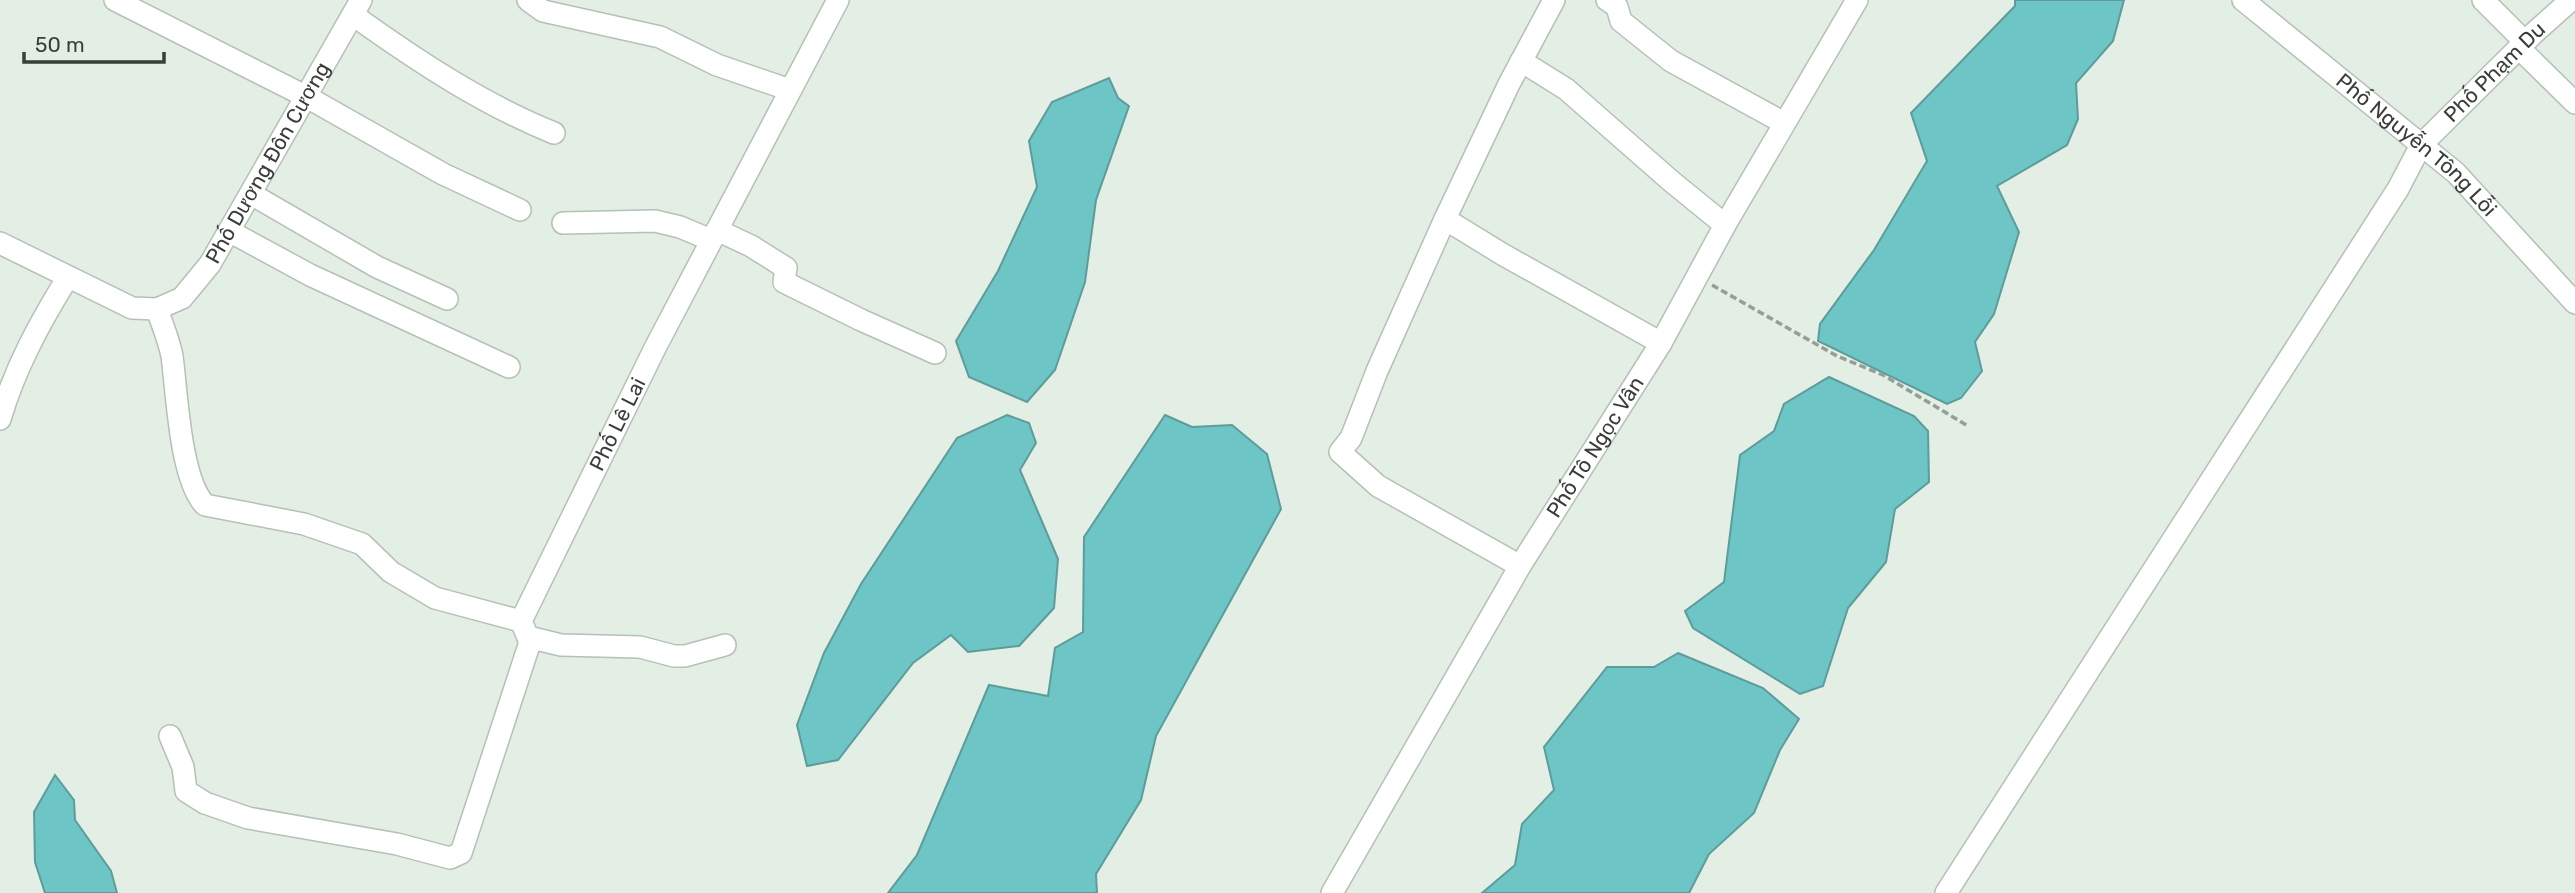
<svg xmlns="http://www.w3.org/2000/svg" width="2575" height="893" font-family="Rubik,sans-serif">
  <style>
    .water { fill: #6dc5c5; stroke: #5d9c9b; stroke-width: 2 }
    .lines { fill: none; stroke-linecap: round; stroke-linejoin: round }
    .minor-casing { stroke: #b5c0b6; stroke-width: 24 }
    .path { stroke: #969f97; stroke-width: 3.5; stroke-dasharray: 7 3.5; stroke-linecap: butt }
    .minor { stroke: #fff; stroke-width: 21 }
    .labels { text-anchor: middle; stroke-width: 6; stroke-linejoin: round; paint-order: stroke }
    .street-label { font-size: 21px; fill: #393e3a; stroke: #e3eee4 }
  </style>
  <rect width="100%" height="100%" fill="#e3eee4"/>
  <path class="water" d="M2015,0H2124L2113,41L2076,83L2078,119L2067,145L1997,186L2019,232L1994,314L1975,342L1982,371L1961,398L1947,404L1818,341L1820,324L1874,250L1927,161L1911,113L2015,6Z
    M1109,78L1118,98L1129,106L1096,200L1085,282L1055,370L1027,402L969,377L956,341L998,271L1037,187L1029,141L1052,102Z
    M1829,377L1914,416L1928,431L1929,482L1895,509L1886,562L1848,608L1823,686L1800,694L1693,628L1685,611L1724,582L1740,455L1774,431L1784,404Z
    M1007,415L1029,423L1036,443L1020,470L1058,559L1054,608L1019,646L968,652L951,635L913,663L838,760L807,766L797,725L824,653L861,584L957,438Z
    M1165,415L1192,427L1232,425L1267,454L1281,509L1156,736L1141,800L1096,874L1097,893H888L917,855L989,685L1048,696L1055,648L1083,632L1084,537Z
    M1678,653L1763,688L1799,719L1780,750L1754,813L1709,854L1689,893H1482L1515,865L1522,824L1554,790L1544,747L1607,667H1654Z
    M55,775L74,800L75,820L111,871L117,893H45L35,862L34,812Z"/>
  <g class="lines">
    <g class="minor-casing">
      <g id="minor">
        <path d="M115,0L307,97L443,174L520,210"/>
        <path d="M528,0L543,11L660,37L717,65L790,90"/>
        <path d="M1607,0L1617,7L1621,21L1671,61L1784,123"/>
        <path id="s1" d="M2243,0L2456,173L2575,303"/>
        <path d="M2483,0L2525,42"/>
        <path d="M353,15C416,60 482,104 554,133"/>
        <path d="M2519,48L2575,103"/>
        <path d="M1521,61L1566,89L1671,181L1725,225"/>
        <path d="M251,194L377,267L447,299"/>
        <path d="M1445,219L1502,254L1661,343"/>
        <path d="M563,223L655,221L680,227L711,240"/>
        <path d="M717,230L751,246L786,268L784,282L861,320L935,353"/>
        <path d="M229,231L310,275L509,367"/>
        <path id="s2" d="M0,243L132,308L157,309L182,298L210,264L361,0"/>
        <path d="M157,309C162,324 169,340 172,356C177,393 180,479 205,505L304,524L362,544L391,572L435,598L521,621"/>
        <path d="M0,419C15,368 40,322 68,277"/>
        <path d="M1520,566L1378,486L1340,452L1351,438L1377,371L1445,219L1509,84L1554,0"/>
        <path d="M528,637L561,645L640,647L674,656H685L725,645"/>
        <path id="s3" d="M170,736L183,767L186,791L205,803L248,818L397,844L450,858L461,853L530,642L521,621L655,348L838,0"/>
        <path id="s4" d="M1332,893L1520,566L1661,343L1725,225L1857,0"/>
        <path id="s5" d="M1946,893L2398,189L2421,145L2534,33L2571,0"/>
      </g>
    </g>
    <path class="path" d="M1712,285L1837,356L1883,375L1968,426"/>
    <use href="#minor" class="minor"/>
  </g>
  <g class="labels">
    <g class="street-label">
      <text dy="7" stroke="none"><textPath href="#s5" startOffset="990">Phố Phạm Du</textPath></text>
      <text dy="7" stroke="none"><textPath href="#s1" startOffset="226">Phố Nguyễn Tông Lỗi</textPath></text>
      <text dy="7" stroke="none"><textPath href="#s2" startOffset="360">Phố Dương Đôn Cương</textPath></text>
      <text dy="7" stroke="none"><textPath href="#s3" startOffset="808">Phố Lê Lai</textPath></text>
      <text dy="7" stroke="none"><textPath href="#s4" startOffset="518">Phố Tô Ngọc Vân</textPath></text>
    </g>
  </g>
  <path d="M24 52v10h140v-10" fill="none" stroke="#393e3a" stroke-width="3.5"/>
  <text x="35" y="52" font-size="21" fill="#393e3a" stroke="#e3eee4" stroke-width="5" paint-order="stroke">50 m</text>
</svg>
